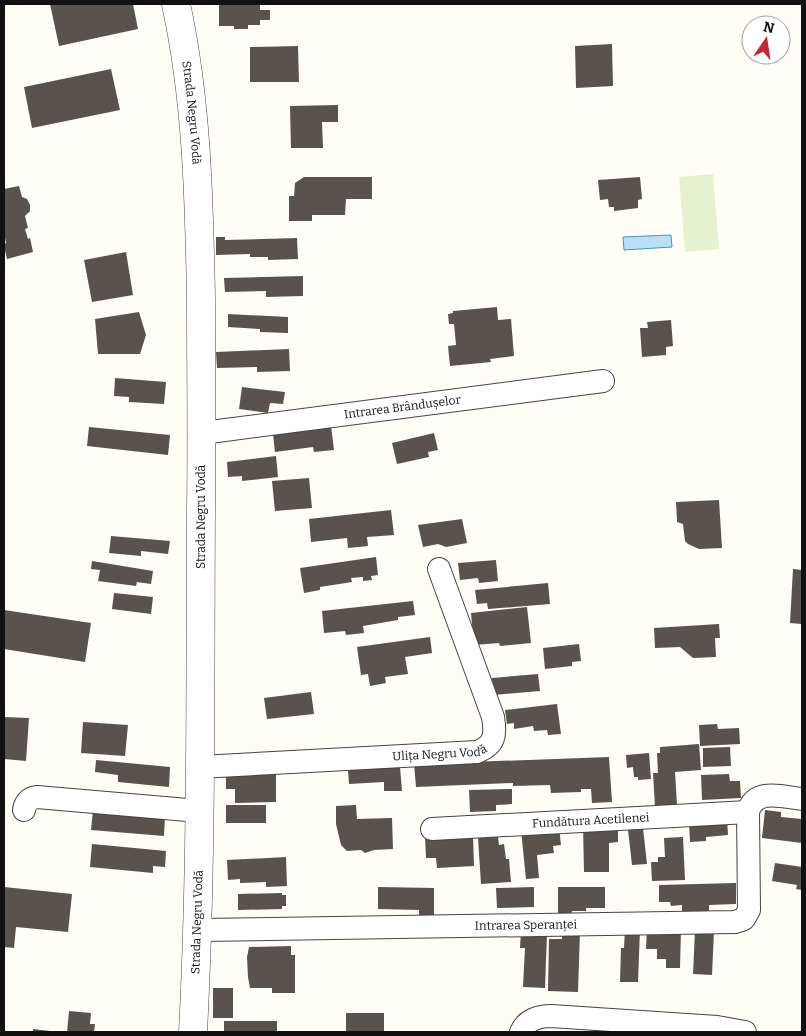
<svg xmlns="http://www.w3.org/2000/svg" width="806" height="1036" font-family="Bitter,serif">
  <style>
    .pitch { fill: #e6f2cf }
    .water { fill: #b9e0f7; stroke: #3f96cf }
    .building { fill: #5a524d }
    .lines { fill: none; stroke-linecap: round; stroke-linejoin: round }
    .minor-casing { stroke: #444; stroke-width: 24 }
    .tertiary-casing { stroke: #444; stroke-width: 29 }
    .minor { stroke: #fff; stroke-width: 22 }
    .tertiary { stroke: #fff; stroke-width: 28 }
    .labels { text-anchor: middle; stroke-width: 5; stroke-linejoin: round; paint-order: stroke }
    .street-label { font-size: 12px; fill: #111; stroke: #fff }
  </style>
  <rect width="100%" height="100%" fill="#fffdf5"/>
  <path class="pitch" d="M713,174L719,249L685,252L679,177Z"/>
  <path class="water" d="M671,235L672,247L624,250L623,237Z"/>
  <path class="building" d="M50,4H133L138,29L59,46Z
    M219,4H260V10H270V20H260V25H248V29H234V26H219Z
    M612,44L613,86L576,88L575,46Z
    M298,46L299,82H250V47Z
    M111,69L120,110L32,128L24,87Z
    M338,105V122H322L323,148H291L290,106Z
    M304,177H372V199H346L345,215H312V221H289V196H294L295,183Z
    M640,177L642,199L638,200V208L614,211V207H609L608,199L600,200L598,180Z
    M19,186L22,197L27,199L30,205V211L25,216L28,228L25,229L28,239L30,238L33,252L7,259L4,246V244L6,243L4,233V189Z
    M216,237H225V240L297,238L298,259L268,260V257H250V254L216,255Z
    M126,252L133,295L92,302L84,260Z
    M303,276V296L266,297V291L225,292L224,278Z
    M497,307L498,320L511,319L514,356L490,359L491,362L450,366L448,346L456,345L454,324H449L448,314L453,313V311Z
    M139,312L146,335L140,354H98L95,319Z
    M228,314L288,317V333L260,332V329L228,327Z
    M671,320L673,346L666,347V355L642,357L640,328H648L647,322Z
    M289,349L290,371L257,372V367L217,368L216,352Z
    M115,378L166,382L164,404L129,402V397L114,396Z
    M242,387L285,392L283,404L270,403L268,413L239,409Z
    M331,426L334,450L314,452L313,447L275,452L273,434Z
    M89,427L170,435L168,455L87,446Z
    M434,433L438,450L428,452L429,457L397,464L392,443Z
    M276,456L278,477L242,481V476L228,477L227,462Z
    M309,478L312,508L275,511L272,481Z
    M719,500L722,548L699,549L688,544L685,541L683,524L677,522V520L676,502Z
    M391,510L394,535L367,537L368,546L348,548L347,538L311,542L309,519Z
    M462,519L467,543L446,547L438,544L423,547L418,525Z
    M111,536L170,541L168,554L141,551V556L109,553Z
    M376,557L378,575L371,576L372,580L363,581V577L351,578L352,582L320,587V590L304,593L300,568Z
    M496,560L498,581L479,583L478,578L460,580L458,563Z
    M92,561L153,571L151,584L137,582L136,586L98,581L100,570L91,569Z
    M793,569L802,570V624L790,623Z
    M548,583L550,604L488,609L487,603L477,604L475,590Z
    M114,593L153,597L151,614L112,609Z
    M413,601L415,615L398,617V620L363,626L364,633L346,635L345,631L324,633L322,611Z
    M527,607L531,643L500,646L499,643L474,645L471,613Z
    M4,610L91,623L85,662L4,649Z
    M719,624L720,638H715L716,657L693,658L680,647L655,648L654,628Z
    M430,637L432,653L405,657L408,674L385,677L386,683L370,686L368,674L361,675L357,647Z
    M579,644L581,661L572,662V666L545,669L543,648Z
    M538,674L540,691L494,695L492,678Z
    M311,692L314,714L267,719L264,698Z
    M557,704L561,734L548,735L547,730L534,731L533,726L514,729V723L507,724L505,710Z
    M4,717L29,718L26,761L4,759Z
    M83,722L128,725L125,756L81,753Z
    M717,724L718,729L739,728L740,744L700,746L699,725Z
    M699,744L701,770L675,772L677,805L655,807L653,773H658L657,753H660V747Z
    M730,747L731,766L703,767V748Z
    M649,753L651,779L638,780V777H634L633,767L627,768L626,755Z
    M609,757L612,802L592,803L591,789H581V792L551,793L550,785L513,786V783L416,787L414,764Z
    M96,760L170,767L169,787L118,782V775L95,772Z
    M400,767L402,791H384V782L349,784L348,770Z
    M276,771V802L235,803V789H226V772Z
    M729,774L730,781H740L741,798L702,800L701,775Z
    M512,789V804L496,805V811L470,812L469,790Z
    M226,805H266V823H226Z
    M356,805L357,819L392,818L393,849L374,850L365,853L361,850L347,851L341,845L336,824V806Z
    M93,810L165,817L164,836L91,830Z
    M765,810L781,812V817L802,819V843L762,838Z
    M727,818L728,835L706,837V841L690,842L689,821Z
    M618,824V842L609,843V872H584L583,825Z
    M559,827L561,845L553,846L554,853L537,855L539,878L526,879L521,830Z
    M643,828L647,864L632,865L628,830Z
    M473,835L474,866L437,868L436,858H426L425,837Z
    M498,837L499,845L504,844L506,859H509L511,882L481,884L478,838Z
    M683,837L685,880L652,881L651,862H658V857H665L664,838Z
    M92,844L166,851L165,867L153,866V873L90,867Z
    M286,857L287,886L266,887V882L240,883V879L228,880L227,860Z
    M775,863L802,867V890L796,889L797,885L772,881Z
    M736,883V904L709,905V912H682V905L671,906L670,902H659V885Z
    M4,887L72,894L68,932L16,927L14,948L4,947Z
    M378,887L434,888V918H419V910L378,909Z
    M534,887V907L497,908L496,888Z
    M558,887H605V908H586V911H572L571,915L558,914Z
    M282,893V895H286V906H282V909L238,910V894Z
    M625,928L640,929L638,982H620L621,948H624Z
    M647,928L681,929L680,968H666V959H657V949H646Z
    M562,930L580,931L578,992L548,991L549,939H562Z
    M695,930L714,931L712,975L693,974Z
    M521,932L547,934L545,988L523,987L525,948H520Z
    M291,946V955H295V993H272V988H250L248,977L247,957L249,947Z
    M213,988H233V1018H213Z
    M69,1011L91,1013L90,1024H95L94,1032H67Z
    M346,1013H384V1032H346Z
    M224,1021H277V1032H224Z
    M33,1029L50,1031V1032H33Z"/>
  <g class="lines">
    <g class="minor-casing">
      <g id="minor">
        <path id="s1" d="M202,433L603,381"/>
        <path id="s2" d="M200,767L477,752C495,745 496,735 493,717L439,569"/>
        <path d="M24,810C25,803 29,798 37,797L199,811"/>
        <path id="s3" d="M432,829L748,812"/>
        <path id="s4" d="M198,930L735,922L744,919L749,910L748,812C755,787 783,797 802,799"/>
        <path d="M521,1032C526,1020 539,1016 551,1016L717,1027L745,1032"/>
      </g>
    </g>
    <g class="tertiary-casing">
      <g id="tertiary">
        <path id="s5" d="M176,4C197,101 199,198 201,297C201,368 202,439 201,509C200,684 202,858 193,1032"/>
      </g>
    </g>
    <use href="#minor" class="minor"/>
    <use href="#tertiary" class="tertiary"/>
  </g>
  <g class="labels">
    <g class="street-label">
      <text dy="4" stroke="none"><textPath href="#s5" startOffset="110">Strada Negru Vodă</textPath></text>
      <text dy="4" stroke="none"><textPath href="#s1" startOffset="202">Intrarea Brândușelor</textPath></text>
      <text transform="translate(201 517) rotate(-90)" y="4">Strada Negru Vodă</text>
      <text dy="4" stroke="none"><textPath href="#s2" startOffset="240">Ulița Negru Vodă</textPath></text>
      <text dy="4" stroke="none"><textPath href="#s3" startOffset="159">Fundătura Acetilenei</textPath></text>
      <text transform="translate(197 922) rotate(-88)" y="4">Strada Negru Vodă</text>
      <text dy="4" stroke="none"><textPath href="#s4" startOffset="328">Intrarea Speranței</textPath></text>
    </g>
  </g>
  <rect width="806" height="1036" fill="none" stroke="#111111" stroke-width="10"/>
  <g transform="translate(766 40) rotate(13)"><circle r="24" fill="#ffffff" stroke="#a0a0a0"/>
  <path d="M0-4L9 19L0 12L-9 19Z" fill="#c4262e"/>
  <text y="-8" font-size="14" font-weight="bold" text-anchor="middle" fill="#111111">N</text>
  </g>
</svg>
